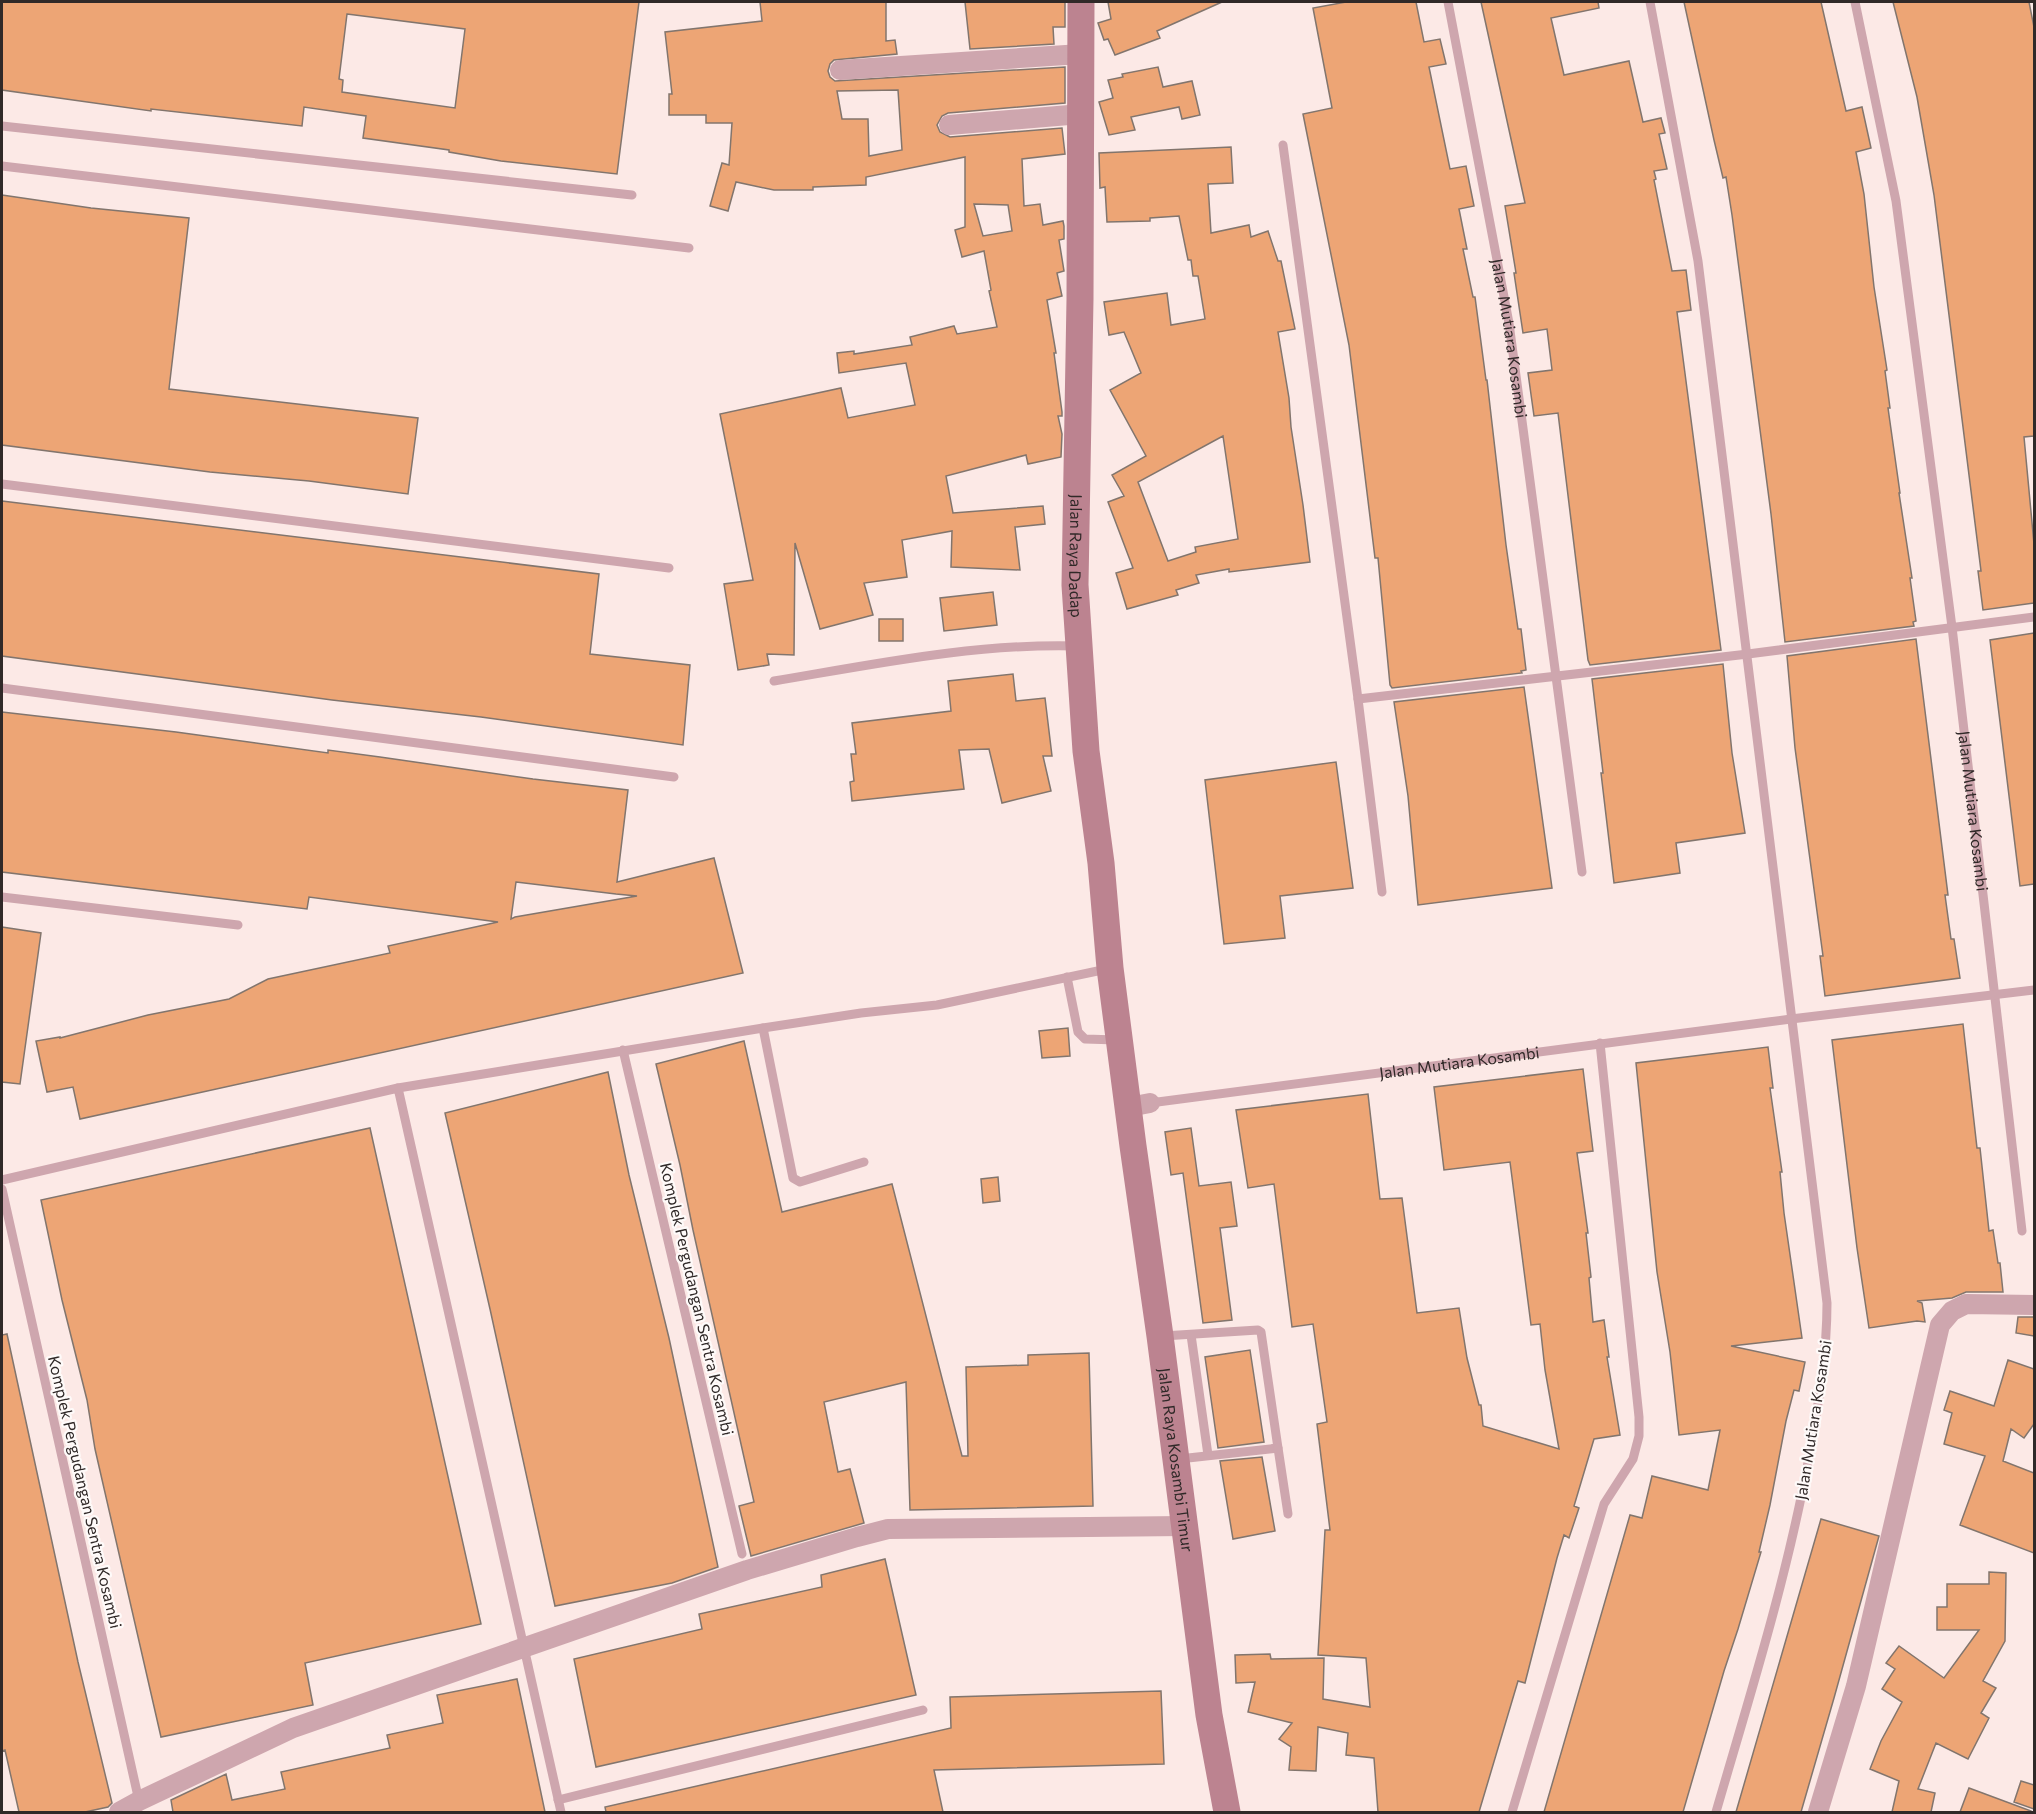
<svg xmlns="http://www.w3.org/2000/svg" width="2036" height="1814" font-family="Commissioner,sans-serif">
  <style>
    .building { fill: #eda575; stroke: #82756d; stroke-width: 1.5; fill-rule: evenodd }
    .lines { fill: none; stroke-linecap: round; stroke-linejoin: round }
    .lane { stroke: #cea6ae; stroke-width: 9 }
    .street { stroke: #cea6ae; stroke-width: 20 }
    .secondary { stroke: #bc8390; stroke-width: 27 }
    .labels { text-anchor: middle; stroke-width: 4.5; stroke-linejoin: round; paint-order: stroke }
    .street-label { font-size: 16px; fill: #302928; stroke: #fefaf9 }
  </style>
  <rect width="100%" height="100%" fill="#fce9e6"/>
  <path class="building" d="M2,2H639L617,174L501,161L449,152V150L363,138L366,116L304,107L302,126L151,109V111L2,90ZM347,14L465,29L455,108L342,92L343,80L339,79Z
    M760,2H886V41L895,40L897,54L834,60L830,64L828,71L830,77L835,81L1065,67V103L948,113L942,116L937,125L940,132L950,137L1062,128L1065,154L1022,159L1024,206L1040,204L1043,225L1063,221L1064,226V239L1059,240L1064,271L1057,273L1062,296L1047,300L1056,353H1054L1062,412V416H1058L1062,434L1061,457L1028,464L1026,455L946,476L953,513L1043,506L1045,524L1015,527L1020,570L951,567L952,531L902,540L907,577L864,583L873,615L820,629L795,543L794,655L767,654L769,665L738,670L724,584L753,580L720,414L841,388L848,418L915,405L906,363L839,373L837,353L854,351V354L912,345L910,337L954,326L957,334L997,327L989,291L991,290L984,251L962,257L955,230L965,227V157L866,177V185L813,187V190H774L736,182L728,211L710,206L722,163L729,165L732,123H706V115H669V94H672L665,32L762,21ZM898,90L902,150L869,156L868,119H842L837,91ZM974,204L1008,205L1012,231L983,236Z
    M965,2H1065V27H1053L1054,44L970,49Z
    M1108,2H1222L1157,31L1160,38L1115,55L1108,39L1104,40L1098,23L1111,19Z
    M1346,2H1416L1424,42L1440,39L1446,64L1429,67L1450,169L1466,166L1474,206L1459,209L1467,249H1463L1473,297H1475L1486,380H1487L1506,545L1518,629H1521L1526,670L1521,671L1522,673L1392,688L1390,685L1378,558H1375L1349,345L1303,114L1332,108L1313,8Z
    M1481,2H1598L1599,8L1551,18L1564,75L1629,61L1643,122L1661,118L1665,133L1659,134L1667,169L1654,171L1656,179L1654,180L1672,271L1686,270L1691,310L1677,312L1721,650L1590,665L1588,660L1558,413L1534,416L1528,373L1552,370L1547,329L1523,333L1514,273H1516L1505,206L1525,203Z
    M1684,2H1821L1846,111L1862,107L1871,148L1856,152L1864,194L1874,287L1887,370L1885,371L1890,408H1888L1900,493H1899L1912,578H1910L1916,621L1913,622L1914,626L1785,642L1771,514L1732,215L1726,177L1723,178L1714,140Z
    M1893,2H2029L2034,27V436L2024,437L2034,544V603L1983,610L1978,571H1981L1934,195L1917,97Z
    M1158,67L1163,87L1192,81L1200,115L1182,119L1179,107L1131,117L1135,130L1109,135L1099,102L1113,98L1108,80L1123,77L1122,74Z
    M1231,147L1233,183L1208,184L1211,233L1249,225L1251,237L1268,231L1278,261H1281L1295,329L1278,332L1289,398L1291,427L1303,505L1310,562L1229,572V569L1196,575L1199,583L1176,590L1178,595L1127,609L1116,573L1133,568L1108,502L1124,496L1112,475L1146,456L1110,390L1141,373L1124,332L1109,335L1104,302L1167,293L1171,325L1205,319L1198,276H1193L1191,260H1188L1179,216L1150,218V221L1107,222L1105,187L1100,188L1099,153ZM1223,436L1238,539L1195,547L1196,552L1168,561L1138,482Z
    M2,195L91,208L189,218L169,389L418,418L408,494L309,481L210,472L2,445Z
    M2,501L599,574L590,654L690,665L683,745L481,717L332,700L2,656Z
    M993,592L997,625L944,631L940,598Z
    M879,619H903V641H879Z
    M2034,633V884L2020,886L1990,640Z
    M1916,639L1948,895H1945L1951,939H1954L1960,978L1825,996L1820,956H1823L1795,748L1787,656Z
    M1723,664L1732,753L1745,833L1676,843L1680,873L1614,883L1601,773H1603L1592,679Z
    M1013,674L1016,701L1045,698L1052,756H1043L1051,791L1002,803L989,749L959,750L964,789L852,801L850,782L854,781L851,754H856L852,723L951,711L948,681Z
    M1524,687L1552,888L1418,905L1408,796L1394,702Z
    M2,712L176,732L328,753V750L380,757L533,779L628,790L617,882L714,858L743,973L80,1119L73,1087L47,1092L36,1041L60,1037V1038L148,1015L229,999L268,979L390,953L388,946L498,922L309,897L307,909L2,872ZM516,882L616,894L637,896L515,917L511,919Z
    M1336,762L1353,888L1280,896L1285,938L1224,944L1205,780Z
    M2,927L41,933L20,1084L2,1082Z
    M1963,1024L1977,1148H1980L1989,1231L1993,1230L1998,1263H2000L2003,1292H1966L1952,1298L1917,1301L1922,1303L1925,1322L1917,1321L1869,1328L1857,1248L1832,1040Z
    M1068,1028L1070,1056L1042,1058L1039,1031Z
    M744,1041L782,1212L892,1184L962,1456H968L966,1367L1028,1365V1355L1089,1353L1093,1506L910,1510L906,1382L824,1402L838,1472L850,1469L864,1523L751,1556L739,1506L754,1502L693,1230L680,1165L656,1064Z
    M1768,1047L1773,1088H1770L1782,1172H1780L1784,1213L1802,1338L1731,1346L1805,1362L1799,1391L1794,1390L1786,1421L1770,1505L1759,1552H1761L1738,1629L1724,1671L1683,1812H1544L1630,1515L1642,1518L1652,1476L1708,1490L1720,1430L1679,1435L1670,1352L1657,1272L1636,1063Z
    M1583,1069L1593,1151L1577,1153L1588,1233H1586L1591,1277L1589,1278L1593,1322L1604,1320L1609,1357H1607L1620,1435L1594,1439L1574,1506L1579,1508L1569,1538L1564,1535L1557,1558L1525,1683L1518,1681L1479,1812H1378L1374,1758L1346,1755L1348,1733L1318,1727L1316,1771L1289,1770L1291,1747L1279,1739L1292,1723L1248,1712L1255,1682L1236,1683L1235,1655L1270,1654L1271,1659L1324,1658L1323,1699L1370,1707L1366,1658L1318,1655L1325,1530H1330L1317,1424L1327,1422L1313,1324L1292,1327L1274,1184L1248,1188L1236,1110L1368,1094L1380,1199L1402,1198L1417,1313L1459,1308L1467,1358L1479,1405H1481L1483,1426L1559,1449L1545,1370L1540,1324L1531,1325L1510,1162L1444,1170L1434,1087Z
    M608,1072L629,1175L669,1338L718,1567L672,1583L555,1606L490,1309L445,1113Z
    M370,1128L481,1624L305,1663L313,1705L161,1737L95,1449L87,1400L62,1300L41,1200Z
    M1191,1128L1199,1186L1231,1182L1237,1226L1220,1228L1232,1320L1203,1323L1183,1173L1171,1175L1165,1132Z
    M998,1177L1000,1201L983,1203L981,1179Z
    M2018,1317H2034V1336L2016,1333Z
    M7,1334L78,1662L112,1803L108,1807L85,1812H19L5,1750L2,1751V1335Z
    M1250,1350L1264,1442L1218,1448L1205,1357Z
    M2008,1360L2034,1369V1424L2024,1438L2011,1429L2003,1461L2034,1473V1553L1960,1525L1985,1456L1944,1444L1952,1413L1944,1410L1950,1391L1994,1406Z
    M1262,1457L1275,1531L1233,1539L1220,1461Z
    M1821,1519L1879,1536L1834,1698L1801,1812H1736Z
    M885,1559L916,1695L596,1767L574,1659L702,1629L699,1614L822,1587L821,1575Z
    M1989,1572L2006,1573L2005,1641L1983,1681L1996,1688L1981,1713L1989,1718L1968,1759L1936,1743L1918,1789L1935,1793L1931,1812H1892L1899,1781L1870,1769L1881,1741L1902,1702L1882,1689L1895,1669L1886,1663L1899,1646L1944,1678L1979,1630H1937V1607H1947V1584H1989Z
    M517,1679L545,1812H173L171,1800L226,1774L232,1800L285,1789L281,1772L390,1748L387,1735L443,1723L437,1695Z
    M1161,1691L1164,1764L934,1770L943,1812H606L605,1807L951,1728L950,1697Z
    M2021,1781L2034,1785V1809L2014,1802Z
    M1969,1788L2031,1811V1812H1960Z"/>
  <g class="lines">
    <g class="lane">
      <path id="s1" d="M1448,2L1509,323L1582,872"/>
      <path d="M1650,2L1698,261L1827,1303C1827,1356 1818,1405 1809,1457C1787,1578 1750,1695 1716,1812"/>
      <path id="s2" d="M1855,2L1896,201L1952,627L2022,1231"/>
      <path d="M2,126L632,195"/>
      <path d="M1283,145L1358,699"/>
      <path d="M2,166L689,248"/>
      <path d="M2,484L669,568"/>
      <path d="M774,681C875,664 976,643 1078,646"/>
      <path d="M2,688L674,777"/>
      <path d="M1382,892L1358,699L1748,654L2034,617"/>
      <path d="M2,897L238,925"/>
      <path d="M1067,977L1078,1032L1085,1039L1117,1040"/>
      <path d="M763,1028L793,1178L800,1182L864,1162"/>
      <path d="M623,1050L742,1554"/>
      <path d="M398,1088L763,1028L861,1013L937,1005L1107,969"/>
      <path id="s3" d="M1150,1103L1791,1019L2034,990"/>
      <path d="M2,1180L398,1088L561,1812"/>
      <path d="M2,1189L139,1801"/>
      <path d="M1191,1335L1208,1455"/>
      <path d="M1163,1336L1258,1330L1261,1332L1278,1448L1179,1459"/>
      <path d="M1278,1448L1288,1514"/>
      <path d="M558,1800L923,1710"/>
      <path d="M1512,1812L1604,1504L1633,1459L1639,1436V1417L1600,1043"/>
    </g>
    <path class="street" d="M840,70L1081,54
      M949,125L1081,114
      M1129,1107L1150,1103
      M119,1812L139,1801L293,1728L747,1570L857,1537L888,1529L1184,1526
      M1818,1812L1856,1686L1940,1325L1952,1311L1966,1304L2034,1305"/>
    <path class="secondary" id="s4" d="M1081,2L1080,299L1075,585L1086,751L1101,863L1110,968L1133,1146L1160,1336L1209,1715L1227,1812"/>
  </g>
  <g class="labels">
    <g class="street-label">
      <text dy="6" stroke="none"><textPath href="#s1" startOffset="342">Jalan Mutiara Kosambi</textPath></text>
      <text dy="6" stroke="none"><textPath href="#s4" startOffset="554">Jalan Raya Dadap</textPath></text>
      <text dy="6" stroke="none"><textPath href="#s2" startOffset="818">Jalan Mutiara Kosambi</textPath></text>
      <text dy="6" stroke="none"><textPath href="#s3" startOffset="312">Jalan Mutiara Kosambi</textPath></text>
      <text transform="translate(697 1299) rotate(77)" y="6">Komplek Pergudangan Sentra Kosambi</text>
      <text transform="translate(1813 1420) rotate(-81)" y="6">Jalan Mutiara Kosambi</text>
      <text dy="6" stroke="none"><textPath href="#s4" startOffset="1464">Jalan Raya Kosambi Timur</textPath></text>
      <text transform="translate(85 1492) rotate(77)" y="6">Komplek Pergudangan Sentra Kosambi</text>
    </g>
  </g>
  <rect width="2036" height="1814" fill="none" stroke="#302928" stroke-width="6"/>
</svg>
